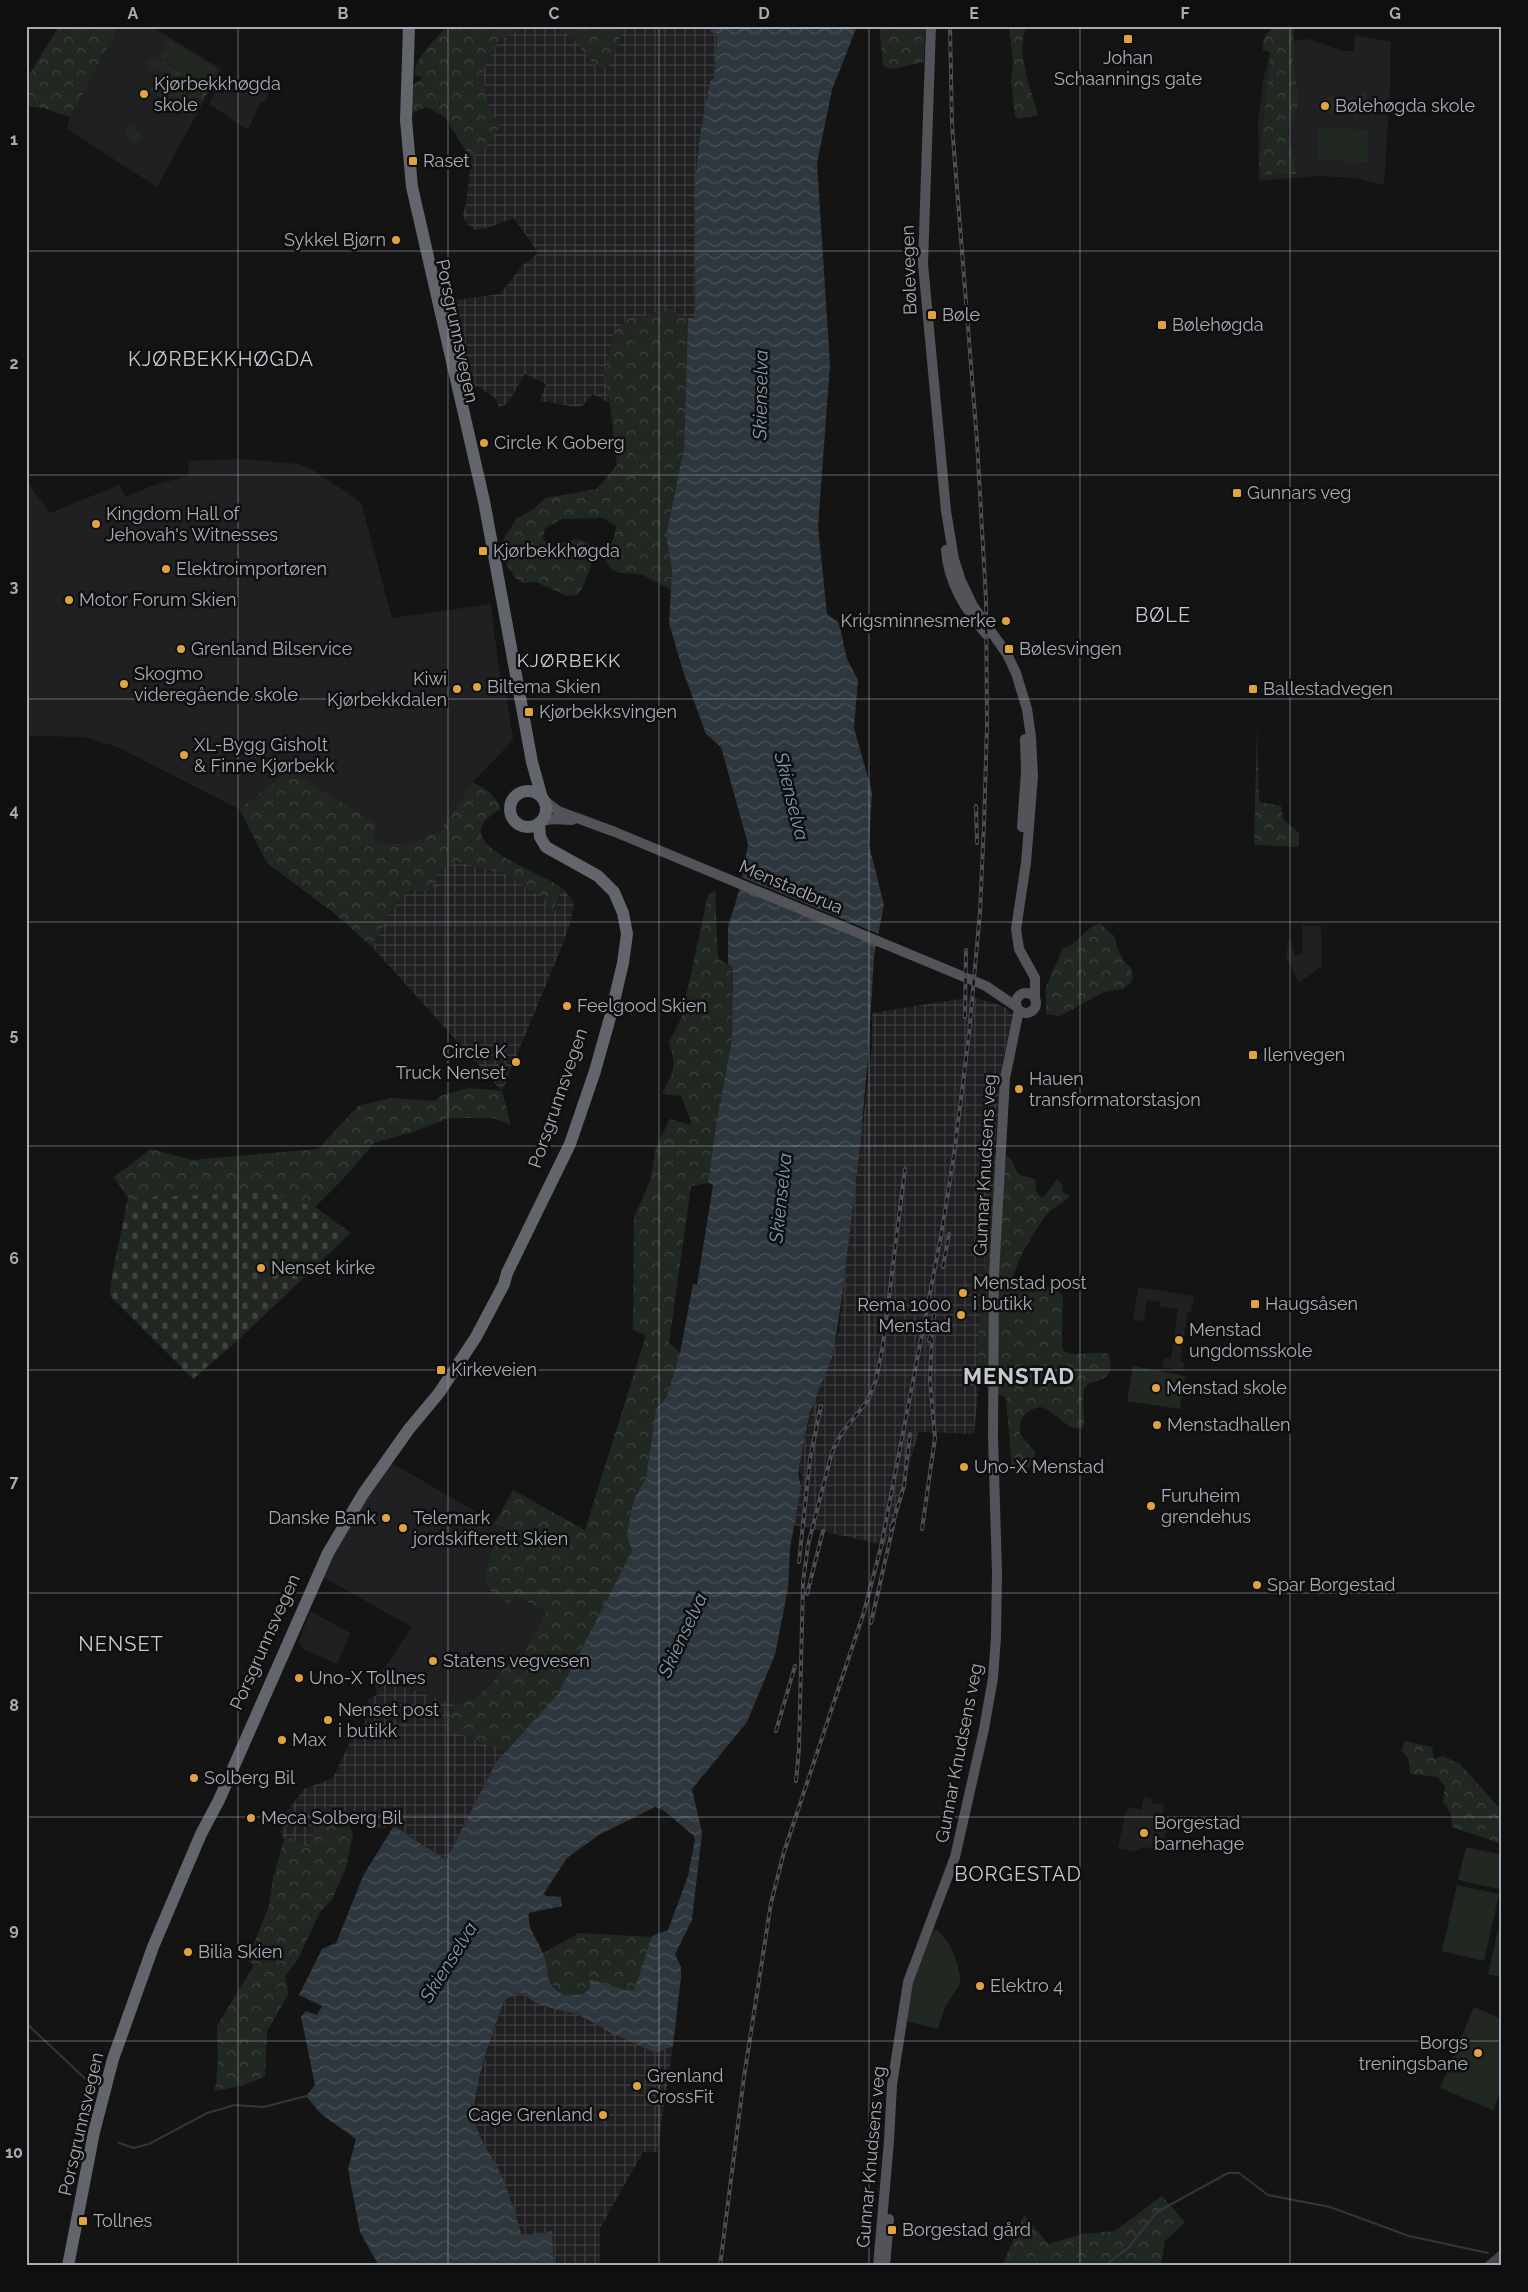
<svg xmlns="http://www.w3.org/2000/svg" width="1528" height="2292" font-family="Raleway,sans-serif">
  <style>
    .built { fill: #202022 }
    .industrial { fill: url(#industrial-grid) }
    .green { fill: #212821 }
    .forest { fill: url(#forest-crowns) }
    .cemetery { fill: url(#cemetery-stones) }
    .water { fill: url(#water-waves); fill-rule: evenodd }
    .pier { fill: #141415 }
    .lines { fill: none; stroke-linecap: round; stroke-linejoin: round }
    .stream { stroke: #2e373d; stroke-width: 2 }
    .secondary { stroke: #44454a; stroke-width: 10 }
    .primary { stroke: #525459; stroke-width: 10 }
    .highway { stroke: #62656b; stroke-width: 12 }
    .rail-casing { stroke: #4d4e53; stroke-width: 4 }
    .rail { stroke: #0f0f10; stroke-width: 2; stroke-dasharray: 5.5; stroke-linecap: butt }
    .grid { fill: none; stroke: #a7acb5; stroke-width: 1; stroke-opacity: 0.55 }
    .poi-dot { fill: #e1a341; stroke: #0f0f10; stroke-width: 2 }
    .labels { text-anchor: middle; stroke-width: 5; stroke-linejoin: round; paint-order: stroke }
    .poi-label { font-size: 18px; fill: #a7acb5; stroke: #0f0f10; text-anchor: start }
    .street-label { font-size: 18px; fill: #a7acb5; stroke: #0f0f10 }
    .water-label { font-size: 19px; font-style: italic; fill: #819aad; stroke: #0f0f10 }
    .neighbourhood-label { font-size: 19px; letter-spacing: 1px; fill: #c7cad1; stroke: #0f0f10 }
    .quarter-label { font-size: 20px; letter-spacing: 1px; fill: #c7cad1; stroke: #0f0f10 }
    .district-label { font-size: 22px; font-weight: bold; letter-spacing: 1px; fill: #c7cad1; stroke: #0f0f10 }
    .neatline { fill: none; stroke: #a7acb5; stroke-width: 2 }
    .grid-label { font-size: 16px; text-anchor: middle; font-weight: bold; fill: #a7acb5 }
  </style>
  <defs>
    <pattern id="industrial-grid" width="8" height="8" patternUnits="userSpaceOnUse" patternTransform="scale(1.25)"><rect width="8" height="8" fill="#202022"/><path d="M0 4h8M4 0v8" fill="none" stroke="#3e3e40"/></pattern>
    <pattern id="forest-crowns" width="20" height="18" patternUnits="userSpaceOnUse" patternTransform="scale(1.25)"><rect width="20" height="18" fill="#212821"/><path d="M2 6a3 3 0 1 1 6 0M12 15a3 3 0 1 1 6 0" fill="none" stroke="#3e443f"/></pattern>
    <pattern id="cemetery-stones" width="16" height="16" patternUnits="userSpaceOnUse" patternTransform="scale(1.25)"><rect width="16" height="16" fill="#212821"/><path d="M2 7V4a2 2 0 0 1 4 0v3zM10 15v-3a2 2 0 0 1 4 0v3z" fill="#3e443f"/></pattern>
    <pattern id="water-waves" width="16" height="10" patternUnits="userSpaceOnUse" patternTransform="scale(1.25)"><rect width="16" height="10" fill="#2e373d"/><path d="M0 5q4-4 8 0t8 0" fill="none" stroke="#495157"/></pattern>
  </defs>
  <rect width="100%" height="100%" fill="#141415"/>
  <path class="built" d="M119,26H151L221,69L157,187L67,129L70,117L93,72Z
    M1355,35L1391,42L1390,91L1384,185L1355,178L1317,176L1259,181L1258,122L1263,81L1271,48L1276,42L1308,39L1343,51H1354Z
    M257,78L272,80L274,84L264,103L260,102L248,130L209,104L216,91L223,94L227,86L233,89L237,82L252,88Z
    M241,459L299,464L310,468L361,502L392,618L491,604L498,663L507,699L513,740L472,783L440,831L408,844L373,843L289,771L239,809L117,747L85,737L26,736V480L50,513L119,485L126,497L154,485L189,476L188,461Z
    M1302,926H1321L1322,966L1299,983L1286,956L1289,940L1291,941L1295,956L1303,954Z
    M1138,1287L1194,1296L1191,1312H1188L1180,1361L1184,1362L1183,1371L1162,1367L1164,1358L1171,1359L1178,1309L1160,1306V1302L1147,1300L1144,1321L1133,1320Z
    M390,1462L504,1528L495,1544L486,1580L492,1592L510,1604L515,1595L546,1612L516,1667L505,1662L493,1682L474,1699L454,1705L374,1676L383,1670L412,1627L321,1576L341,1538Z
    M310,1611L350,1633L337,1664L303,1649L299,1642Z
    M1144,1797L1152,1799V1803L1164,1805L1163,1815L1170,1818L1161,1850L1145,1847L1133,1851L1118,1848L1126,1811L1129,1807L1141,1810Z"/>
  <path class="industrial" d="M526,26H555L574,39L592,63H611L624,26H710L711,32L717,34L715,77L710,81L694,194L696,319L681,316L666,308L645,316L630,317L616,330L611,340L604,374L610,404L593,394L582,406L577,407L540,401L546,384L525,374L508,403L499,408L495,398L477,386L461,390L441,302L500,294L523,265L538,253L514,218L486,228L476,230L467,224L463,215L466,205L471,159L491,141L486,87L481,75L498,41Z
    M457,862L503,873L547,900L554,912L562,888L574,902L571,921L560,951L502,1091L373,948L390,911L409,891H429L442,867Z
    M972,997L1005,1007L1013,1015L1002,1063L977,1351L979,1382L974,1434L919,1432L885,1545L794,1525L802,1475L798,1473L822,1360L830,1361L839,1330L859,1146L856,1122H863L872,1046V1013Z
    M374,1676L454,1705L448,1729L505,1752L496,1762L446,1860L394,1826L378,1829L324,1808L315,1814L317,1825L309,1847L302,1845L289,1837L284,1840L281,1832L284,1816L304,1789L333,1778L350,1742L364,1729L368,1699L377,1695Z
    M521,1993L539,2005L577,2014L613,2034L656,2053L673,2046L657,2152H643L600,2228V2266H554L552,2231L522,2237L502,2177L485,2147L476,2123L477,2088L490,2041L505,1999Z"/>
  <path class="green" d="M170,39L217,69L206,86L159,57Z
    M159,76L200,102L191,117L150,90Z
    M1361,93H1366V103H1360V114L1326,113L1327,96L1360,98Z
    M129,125H132L142,137L134,144L124,131Z
    M1319,127L1369,130L1368,162L1317,160Z
    M1133,1366L1185,1376L1180,1409L1127,1401Z
    M1466,1847L1502,1855V1890L1458,1880Z
    M1457,1885L1499,1894L1484,1961L1442,1951Z
    M1502,1913V1977L1488,1974Z
    M934,1930C947,1930 963,1973 960,1983C958,1990 951,1996 948,2003C943,2011 941,2020 938,2029L905,2021L912,1981Z
    M1474,2007L1502,2019V2088L1493,2110L1440,2088Z"/>
  <path class="forest" d="M59,26H119L70,117L43,108L26,106V80Z
    M448,26H526L498,41L481,75L486,87L488,106L500,125L491,141L471,159L445,117L426,107L413,113L412,110V86L423,78L415,75C414,57 437,38 448,26Z
    M555,26H624L611,63L603,70L592,63L574,39Z
    M879,26H925L924,62L892,69L883,66Z
    M1009,26H1027C1014,48 1032,92 1038,115L1018,119L1015,116L1011,81L1013,61Z
    M1275,26L1294,28L1293,63L1299,103L1287,129L1296,174L1266,175L1259,166L1271,53L1263,50C1261,39 1267,33 1275,26Z
    M153,56L165,62L167,66H171L206,87L207,93L202,101L175,85L168,72C160,72 152,70 147,63Z
    M666,308L688,318L684,448L666,536L672,570L671,590L641,574L619,573L610,568L605,559V554L614,538L616,526L603,518L562,519L545,528L543,539L554,550C564,539 581,534 593,548L594,558L583,587L577,595L567,596L536,582L523,583L515,578L505,562L502,542L516,519L534,509L545,498L597,489L617,465L610,404L604,374L611,340L616,330L630,317L645,316Z
    M1257,727L1259,802L1281,806L1283,819L1299,833V847L1254,845Z
    M289,771L376,823L374,843L408,844L440,831L472,783C488,788 494,795 501,809C439,842 539,870 562,888L553,912L545,908L546,900L503,873L457,862L442,867L429,891H409L390,911L373,948L334,913L267,863L239,809Z
    M715,890L718,959L733,967L732,1039L716,1125L708,1183L691,1186L669,1343L680,1353L666,1398L656,1409L646,1478L634,1499L627,1535L632,1551L558,1694L505,1752L447,1729L454,1705L474,1699L493,1682L505,1662L516,1667L546,1612L515,1595L510,1604C505,1600 498,1597 493,1593C475,1577 495,1544 504,1528L495,1523L513,1490L585,1530L646,1335L633,1330L634,1217L650,1182L656,1147L670,1119L691,1125V1121L681,1096L662,1094C674,1070 677,1067 669,1042L681,1019L708,895Z
    M1100,923L1114,936L1117,947L1124,961L1131,968L1133,978L1131,982L1123,989L1104,992L1060,1016L1046,1014V987L1063,948C1079,945 1084,928 1100,923Z
    M469,1088L502,1091L511,1125L494,1118H448L416,1131L374,1143L344,1178L315,1207L268,1192L128,1198L114,1177L151,1149L192,1160L318,1149L358,1106L391,1098L434,1101L443,1095Z
    M994,1154C1019,1156 1007,1161 1020,1175L1035,1179L1036,1191L1040,1197H1044L1057,1179L1062,1184L1063,1192L1070,1195C1066,1203 1056,1205 1049,1212C1039,1222 1012,1268 1013,1280C1027,1290 1053,1280 1063,1297L1062,1348L1065,1352C1079,1357 1094,1350 1108,1354C1116,1373 1106,1380 1089,1383L1084,1389L1083,1398L1084,1424L1082,1428C1069,1433 1056,1411 1041,1407C1025,1409 1019,1418 1020,1434L1036,1453L1029,1467L1012,1470L1006,1398L979,1382L977,1351Z
    M1405,1741L1432,1747L1434,1759L1443,1756L1460,1764L1502,1811V1844L1452,1827L1451,1814L1443,1802L1445,1787L1438,1777L1410,1774L1409,1759L1401,1750Z
    M324,1808L345,1816L353,1834L346,1868L332,1900L320,1912L297,1961L285,1976L289,1993L267,2031L265,2077L240,2086L215,2091L218,2065L217,2026L254,1965L244,1958L250,1954L269,1905L273,1877L284,1840L289,1837L302,1845L309,1846L316,1825L315,1814Z
    M579,1933L652,1937L634,1990H625L590,1980L589,1990L582,1994L566,1996C548,1986 546,1972 543,1953Z
    M1162,2196L1185,2222L1165,2241L1161,2266H1002L1024,2215L1048,2244L1082,2234L1115,2231Z"/>
  <path class="cemetery" d="M268,1192L315,1207L351,1233L236,1342L193,1379L110,1296L111,1282L128,1198Z"/>
  <path class="water" d="M710,26H857L832,90L817,163L830,364L818,527L827,614L839,623L847,659L858,680L854,728L872,792L869,845L884,905L874,956L868,1058L860,1146L843,1290L833,1355L810,1412L798,1473L801,1487L790,1548L788,1588L775,1655L747,1722L692,1789L702,1833L692,1920L675,1954L681,1967V1977L673,2046L656,2053L613,2034L577,2014L539,2005L521,1993L505,1999C494,2029 469,2093 476,2124C481,2144 495,2160 503,2179C510,2197 516,2217 522,2236L552,2231L554,2266H379L360,2232L348,2169L356,2139L321,2114L306,2096L315,2085L301,2017L306,2011L317,2015L322,2006L299,1995L322,1949L336,1943L364,1874L394,1826L446,1860L496,1762L558,1694L632,1551L627,1535L629,1522L634,1499L646,1478L656,1409L666,1398L680,1353L693,1284L697,1285L713,1185L708,1183L716,1125L732,1039L733,968L728,964V927L740,888L748,844L721,747L706,734L683,671L669,623L672,570L666,536L684,448L688,318H696L694,194L700,136L710,81L715,77L717,34L711,32ZM655,1807L663,1810L693,1835L695,1839L688,1876L668,1930L652,1936L634,1990H625L590,1979L589,1990L582,1994L566,1996C541,1983 551,1972 543,1953C537,1938 527,1930 529,1913L562,1906L561,1897L546,1896L544,1893L567,1858L599,1835Z"/>
  <path class="pier" d="M739,876L881,935L879,945L737,886Z"/>
  <g class="lines">
    <path class="stream" d="M26,2023L93,2086
      M119,2143L134,2148L149,2144L207,2113L235,2105L264,2107L306,2096
      M1104,2266L1128,2248L1157,2212L1228,2173H1239L1268,2195L1330,2207L1409,2236L1488,2253"/>
    <path class="secondary" d="M1489,2266L1502,2255"/>
    <path class="primary" d="M931,26L923,264L946,511L954,559L961,581L973,606L1007,654L1016,673L1027,709L1031,737L1033,776L1026,863L1016,929L1019,949L1035,978V999
      M946,550C948,582 965,609 986,634
      M545,801L558,811L615,832L986,986L1017,1007
      M542,821L551,819L572,820
      M1022,827L1026,772L1025,739
      M1016 1003a10 10 0 1 1 20 0a10 10 0 1 1-20 0Z
      M878,2266L889,2141L892,2085L908,1982L955,1857L984,1729L993,1678L996,1637L997,1572L993,1437L994,1275L1005,1078L1019,1010
      M885,2266L889,2219"/>
    <path class="highway" d="M409,26L406,120L412,187L484,501L532,762L542,798
      M510 809a18 18 0 1 1 36 0a18 18 0 1 1-36 0Z
      M68,2266L94,2132L113,2059L153,1947L201,1834L219,1800L328,1553L363,1494L409,1429L439,1393L476,1337L504,1284L507,1273L570,1144L595,1071L611,1014L623,963L627,934L623,913L614,892L598,876L546,847L540,837L539,824"/>
    <g class="rail-casing">
      <path id="rail" d="M976,806L977,843
        M965,1017L966,950
        M943,1267L949,1234
        M929,1341L937,1301
        M891,1529L904,1486L910,1434
        M922,1529L935,1438L930,1380L932,1334
        M799,1562L810,1459L821,1406
        M807,1594L823,1531
        M871,1623L894,1522
        M776,1731L795,1666
        M796,1781L799,1749L803,1582L808,1545L832,1452L841,1434L868,1400L876,1380L883,1345L905,1169
        M720,2266L744,2077L771,1903L784,1852L864,1612L881,1547L941,1236L954,1155L969,1034L980,912L984,824L987,725L986,600L977,441L952,125L950,26"/>
    </g>
    <use href="#rail" class="rail"/>
  </g>
  <path class="grid" d="M238,26V2266M448,26V2266M659,26V2266M869,26V2266M1080,26V2266M1290,26V2266M26,251H1502M26,475H1502M26,699H1502M26,922H1502M26,1146H1502M26,1370H1502M26,1593H1502M26,1817H1502M26,2041H1502"/>
  <g class="poi-dot">
    <rect x="1123" y="34" width="10" height="10" rx="2.5"/>
    <circle cx="144" cy="94" r="5"/>
    <circle cx="1325" cy="106" r="5"/>
    <rect x="408" y="156" width="10" height="10" rx="2.5"/>
    <circle cx="396" cy="240" r="5"/>
    <rect x="927" y="310" width="10" height="10" rx="2.5"/>
    <rect x="1157" y="320" width="10" height="10" rx="2.5"/>
    <circle cx="484" cy="443" r="5"/>
    <rect x="1232" y="488" width="10" height="10" rx="2.5"/>
    <circle cx="96" cy="524" r="5"/>
    <rect x="478" y="546" width="10" height="10" rx="2.5"/>
    <circle cx="166" cy="569" r="5"/>
    <circle cx="69" cy="600" r="5"/>
    <circle cx="1006" cy="621" r="5"/>
    <circle cx="181" cy="649" r="5"/>
    <rect x="1004" y="644" width="10" height="10" rx="2.5"/>
    <circle cx="124" cy="684" r="5"/>
    <circle cx="477" cy="687" r="5"/>
    <circle cx="457" cy="689" r="5"/>
    <rect x="1248" y="684" width="10" height="10" rx="2.5"/>
    <rect x="524" y="707" width="10" height="10" rx="2.5"/>
    <circle cx="184" cy="755" r="5"/>
    <circle cx="567" cy="1006" r="5"/>
    <rect x="1248" y="1050" width="10" height="10" rx="2.5"/>
    <circle cx="516" cy="1062" r="5"/>
    <circle cx="1019" cy="1089" r="5"/>
    <circle cx="261" cy="1268" r="5"/>
    <circle cx="963" cy="1293" r="5"/>
    <rect x="1250" y="1299" width="10" height="10" rx="2.5"/>
    <circle cx="961" cy="1315" r="5"/>
    <circle cx="1179" cy="1340" r="5"/>
    <rect x="436" y="1365" width="10" height="10" rx="2.5"/>
    <circle cx="1156" cy="1388" r="5"/>
    <circle cx="1157" cy="1425" r="5"/>
    <circle cx="964" cy="1467" r="5"/>
    <circle cx="1151" cy="1506" r="5"/>
    <circle cx="386" cy="1518" r="5"/>
    <circle cx="403" cy="1528" r="5"/>
    <circle cx="1257" cy="1585" r="5"/>
    <circle cx="433" cy="1661" r="5"/>
    <circle cx="299" cy="1678" r="5"/>
    <circle cx="328" cy="1720" r="5"/>
    <circle cx="282" cy="1740" r="5"/>
    <circle cx="194" cy="1778" r="5"/>
    <circle cx="251" cy="1818" r="5"/>
    <circle cx="1144" cy="1833" r="5"/>
    <circle cx="188" cy="1952" r="5"/>
    <circle cx="980" cy="1986" r="5"/>
    <circle cx="1478" cy="2053" r="5"/>
    <circle cx="637" cy="2086" r="5"/>
    <circle cx="603" cy="2115" r="5"/>
    <rect x="78" y="2216" width="10" height="10" rx="2.5"/>
    <rect x="887" y="2225" width="10" height="10" rx="2.5"/>
  </g>
  <g class="labels">
    <g class="poi-label">
      <text x="1128" y="64" text-anchor="middle">Johan<tspan x="1128" dy="21">Schaannings gate</tspan></text>
      <text x="154" y="90">Kjørbekkhøgda<tspan x="154" dy="21">skole</tspan></text>
      <text x="1335" y="112">Bølehøgda skole</text>
      <text x="423" y="167">Raset</text>
      <text x="386" y="246" text-anchor="end">Sykkel Bjørn</text>
      <text x="942" y="321">Bøle</text>
      <text x="1172" y="331">Bølehøgda</text>
      <text x="494" y="449">Circle K Goberg</text>
      <text x="1247" y="499">Gunnars veg</text>
      <text x="106" y="520">Kingdom Hall of<tspan x="106" dy="21">Jehovah's Witnesses</tspan></text>
      <text x="493" y="557">Kjørbekkhøgda</text>
      <text x="176" y="575">Elektroimportøren</text>
      <text x="79" y="606">Motor Forum Skien</text>
      <text x="996" y="627" text-anchor="end">Krigsminnesmerke</text>
      <text x="191" y="655">Grenland Bilservice</text>
      <text x="1019" y="655">Bølesvingen</text>
      <text x="134" y="680">Skogmo<tspan x="134" dy="21">videregående skole</tspan></text>
      <text x="447" y="685" text-anchor="end">Kiwi<tspan x="447" dy="21">Kjørbekkdalen</tspan></text>
      <text x="487" y="693">Biltema Skien</text>
      <text x="1263" y="695">Ballestadvegen</text>
      <text x="539" y="718">Kjørbekksvingen</text>
      <text x="194" y="751">XL-Bygg Gisholt<tspan x="194" dy="21">&amp; Finne Kjørbekk</tspan></text>
      <text x="577" y="1012">Feelgood Skien</text>
      <text x="506" y="1058" text-anchor="end">Circle K<tspan x="506" dy="21">Truck Nenset</tspan></text>
      <text x="1263" y="1061">Ilenvegen</text>
      <text x="1029" y="1085">Hauen<tspan x="1029" dy="21">transformatorstasjon</tspan></text>
      <text x="271" y="1274">Nenset kirke</text>
      <text x="973" y="1289">Menstad post<tspan x="973" dy="21">i butikk</tspan></text>
      <text x="1265" y="1310">Haugsåsen</text>
      <text x="951" y="1311" text-anchor="end">Rema 1000<tspan x="951" dy="21">Menstad</tspan></text>
      <text x="1189" y="1336">Menstad<tspan x="1189" dy="21">ungdomsskole</tspan></text>
      <text x="451" y="1376">Kirkeveien</text>
      <text x="1166" y="1394">Menstad skole</text>
      <text x="1167" y="1431">Menstadhallen</text>
      <text x="974" y="1473">Uno-X Menstad</text>
      <text x="1161" y="1502">Furuheim<tspan x="1161" dy="21">grendehus</tspan></text>
      <text x="376" y="1524" text-anchor="end">Danske Bank</text>
      <text x="413" y="1524">Telemark<tspan x="413" dy="21">jordskifterett Skien</tspan></text>
      <text x="1267" y="1591">Spar Borgestad</text>
      <text x="443" y="1667">Statens vegvesen</text>
      <text x="309" y="1684">Uno-X Tollnes</text>
      <text x="338" y="1716">Nenset post<tspan x="338" dy="21">i butikk</tspan></text>
      <text x="292" y="1746">Max</text>
      <text x="204" y="1784">Solberg Bil</text>
      <text x="261" y="1824">Meca Solberg Bil</text>
      <text x="1154" y="1829">Borgestad<tspan x="1154" dy="21">barnehage</tspan></text>
      <text x="198" y="1958">Bilia Skien</text>
      <text x="990" y="1992">Elektro 4</text>
      <text x="1468" y="2049" text-anchor="end">Borgs<tspan x="1468" dy="21">treningsbane</tspan></text>
      <text x="647" y="2082">Grenland<tspan x="647" dy="21">CrossFit</tspan></text>
      <text x="593" y="2121" text-anchor="end">Cage Grenland</text>
      <text x="93" y="2227">Tollnes</text>
      <text x="902" y="2236">Borgestad gård</text>
    </g>
    <g class="street-label">
      <text transform="translate(909 270) rotate(-92)" y="6">Bølevegen</text>
      <text transform="translate(457 331) rotate(78)" y="6">Porsgrunnsvegen</text>
      <text transform="translate(791 887) rotate(23)" y="6">Menstadbrua</text>
      <text transform="translate(558 1098) rotate(-71)" y="6">Porsgrunnsvegen</text>
      <text transform="translate(985 1165) rotate(-87)" y="6">Gunnar Knudsens veg</text>
      <text transform="translate(265 1642) rotate(-66)" y="6">Porsgrunnsvegen</text>
      <text transform="translate(959 1753) rotate(-79)" y="6">Gunnar Knudsens veg</text>
      <text transform="translate(81 2124) rotate(-77)" y="6">Porsgrunnsvegen</text>
      <text transform="translate(871 2157) rotate(-85)" y="6">Gunnar Knudsens veg</text>
    </g>
    <g class="water-label">
      <text transform="translate(760 395) rotate(-89)" y="7">Skienselva</text>
      <text transform="translate(792 796) rotate(76)" y="7">Skienselva</text>
      <text transform="translate(780 1198) rotate(-84)" y="7">Skienselva</text>
      <text transform="translate(682 1635) rotate(-65)" y="7">Skienselva</text>
      <text transform="translate(448 1962) rotate(-58)" y="7">Skienselva</text>
    </g>
    <g class="neighbourhood-label">
      <text x="569" y="667">KJØRBEKK</text>
    </g>
    <g class="quarter-label">
      <text x="221" y="366">KJØRBEKKHØGDA</text>
      <text x="1163" y="622">BØLE</text>
      <text x="121" y="1651">NENSET</text>
      <text x="1018" y="1881">BORGESTAD</text>
    </g>
    <g class="district-label">
      <text x="1019" y="1384">MENSTAD</text>
    </g>
  </g>
  <rect width="1528" height="2292" fill="none" stroke="#0f0f10" stroke-width="55"/>
  <rect x="28" y="28" width="1472" height="2236" class="neatline"/>
  <g class="grid-label">
    <text x="133" y="19">A</text>
    <text x="343" y="19">B</text>
    <text x="554" y="19">C</text>
    <text x="764" y="19">D</text>
    <text x="974" y="19">E</text>
    <text x="1185" y="19">F</text>
    <text x="1395" y="19">G</text>
    <text x="14" y="145">1</text>
    <text x="14" y="369">2</text>
    <text x="14" y="592">3</text>
    <text x="14" y="816">4</text>
    <text x="14" y="1040">5</text>
    <text x="14" y="1264">6</text>
    <text x="14" y="1487">7</text>
    <text x="14" y="1711">8</text>
    <text x="14" y="1935">9</text>
    <text x="14" y="2158">10</text>
  </g>
</svg>
